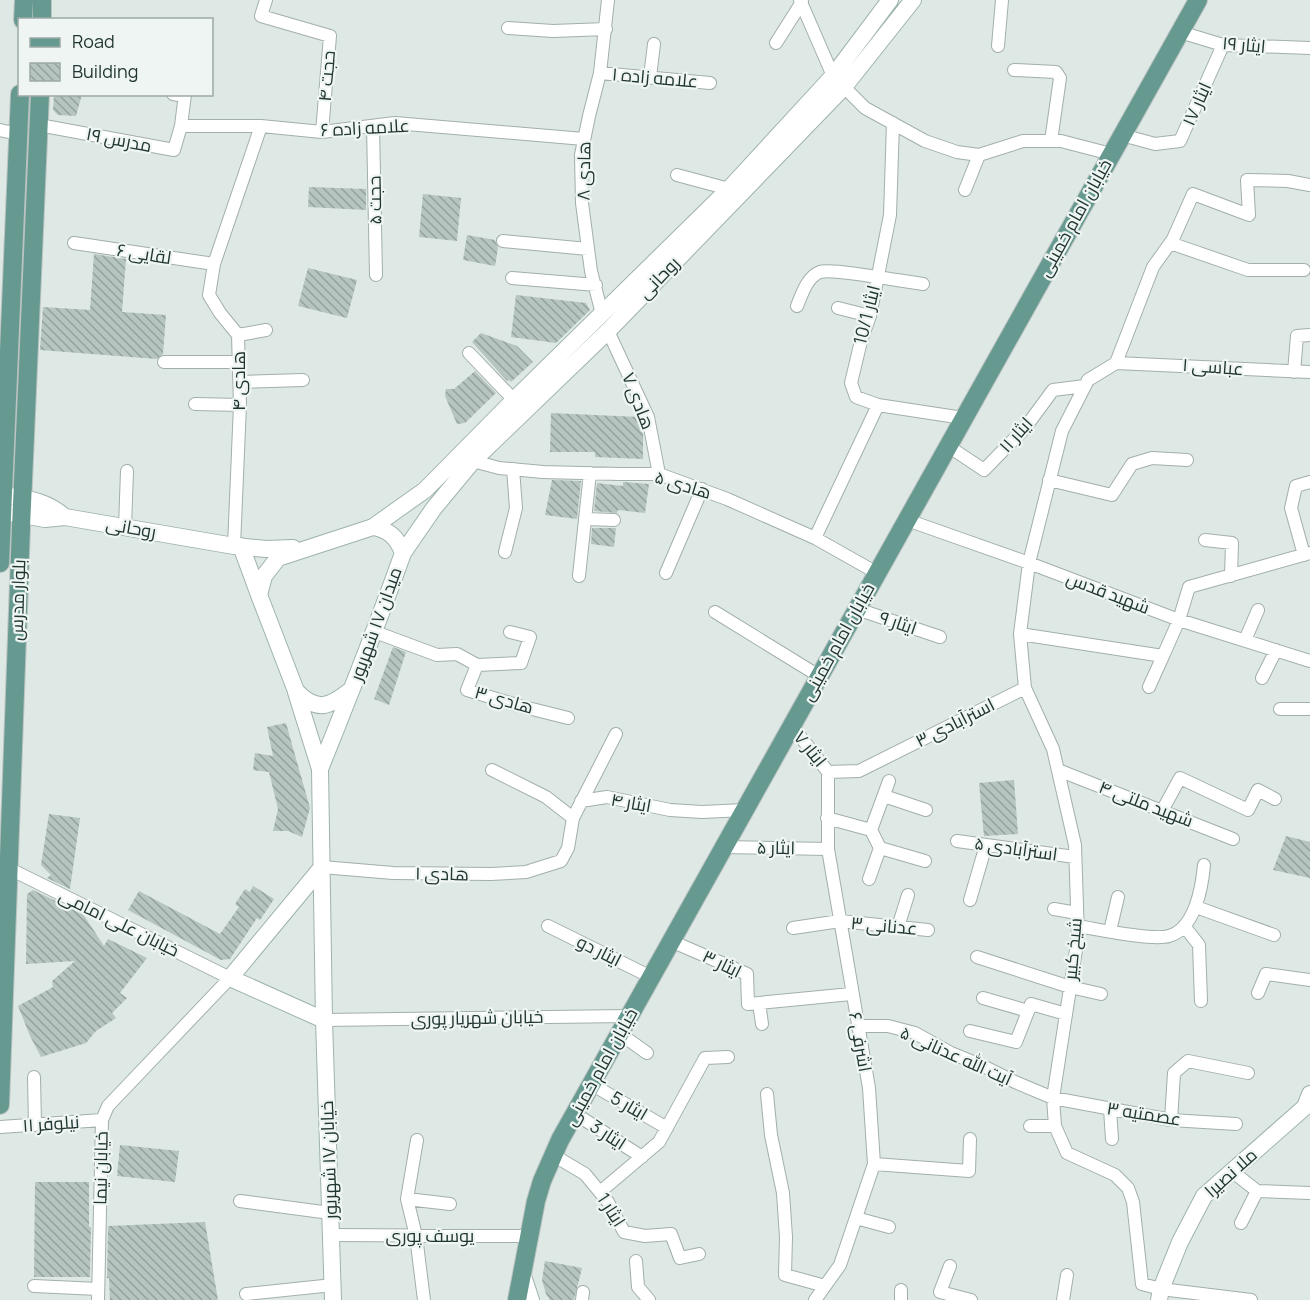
<svg xmlns="http://www.w3.org/2000/svg" width="1310" height="1300" font-family="Manrope,Cairo,sans-serif">
  <style>
    .building { fill: url(#building-back-hatch) }
    .lines { fill: none; stroke-linecap: round; stroke-linejoin: round }
    .street-casing { stroke: #a2afab; stroke-width: 14 }
    .secondary-casing { stroke: #9eb3ad; stroke-width: 18 }
    .primary-casing { stroke: #bcc3c2; stroke-width: 20 }
    .street { stroke: #fff; stroke-width: 12 }
    .secondary { stroke: #fff; stroke-width: 16 }
    .primary { stroke: #669a91; stroke-width: 18 }
    .labels { text-anchor: middle; stroke-width: 4.5; stroke-linejoin: round; paint-order: stroke }
    .street-label { font-size: 18px; fill: #213632; stroke: #eef5f2 }
  </style>
  <defs>
    <pattern id="building-back-hatch" width="6" height="6" patternUnits="userSpaceOnUse" patternTransform="scale(1.5)"><rect width="6" height="6" fill="#b7c5c0"/><path d="M-1 5l2 2M0 0l6 6M5-1l2 2" fill="none" stroke="#94a19d"/></pattern>
  </defs>
  <rect width="100%" height="100%" fill="#dee8e4"/>
  <path class="building" d="M54,94H82L76,116L58,115L53,110Z
    M309,187L366,189V210L308,207Z
    M423,194L461,198L457,241L419,237Z
    M467,235L495,240L498,248L495,266L463,260Z
    M94,254L126,259L122,312L166,315L163,354L157,359L40,350L43,307L90,310Z
    M308,268L357,280L347,318L298,306Z
    M516,295L586,303L590,310L556,343L511,337Z
    M481,333L517,346L533,362L511,382L509,380L507,381L472,342Z
    M475,371L496,393L465,423L457,424L445,396L446,389H454Z
    M551,413L639,417L643,435V459L595,457V452H550Z
    M552,480L581,481L577,519L545,515Z
    M623,482L649,484L645,513L618,510L617,513L594,511L597,483L623,486Z
    M592,528H616L614,547L591,544Z
    M393,647L406,652L389,705L374,699Z
    M286,723L310,808L302,837L288,831H273L278,809L269,772L253,770L255,753L273,756L267,727Z
    M1014,780L1018,834L984,836L979,783Z
    M49,814L80,818L70,889L47,878L51,875L41,865Z
    M1286,836L1310,842V878L1273,870Z
    M253,886L274,899L260,920L257,918L230,959L221,960L128,910L139,891L220,934L239,907L235,904L245,889L250,892Z
    M33,890L83,914L104,946L108,939L147,958L120,993L127,998L112,1013L116,1018L96,1031L86,1043L41,1057L30,1036L18,1006L53,987L52,981L75,961L26,964L27,894Z
    M120,1145L179,1151L175,1182L117,1176Z
    M35,1182H89V1227H91L90,1277H34Z
    M205,1222L218,1300H110L109,1278H107L108,1226Z
    M545,1261L582,1268L574,1300H550L546,1294L542,1280Z"/>
  <g class="lines">
    <g class="street-casing">
      <path id="street" d="M266,0L261,16L330,36L322,132
        M800,0L833,76
        M508,28L553,31L606,29
        M1180,32L1223,45L1310,48
        M776,43L802,2
        M998,46L1002,0
        M1014,70L1056,72L1060,78L1051,141
        M600,73L710,83
        M650,77L654,44
        M844,87L865,108L925,141L957,152L979,155L1023,141H1061L1111,154
        M173,94L185,96
        M893,123L890,215L870,316L861,341L851,383L856,397L878,405L963,418
        M39,125L174,150L181,126L185,94
        M181,126H261L322,132L395,123L584,139
        M373,126L376,275
        M0,130L18,134
        M1122,135L1155,144L1180,141L1223,45
        M677,175L729,189
        M965,190L979,155
        M503,241L588,249
        M74,243L214,264
        M1170,243L1248,270H1304
        M512,278L596,285
        M797,306C802,294 807,277 820,272C832,268 906,282 923,284
        M838,308L870,316
        M602,314L591,271L582,203L581,155L589,116L600,73L608,0
        M608,331L648,417L659,474
        M238,335L266,330
        M469,353L514,400
        M164,362H240
        M1116,363L1310,372
        M1294,372L1297,336L1310,335
        M240,382L303,380
        M195,404L240,405
        M948,446L984,470L1025,428L1053,390L1085,386
        M473,461L499,468L543,472L620,474H659L727,499L815,538L877,573
        M1049,480L1112,495L1132,464L1152,458L1187,460
        M585,519L614,520
        M907,520L1029,563L1179,620L1310,661
        M125,527L127,471
        M815,538L878,405
        M1205,540L1232,543L1231,576
        M234,546L240,405L238,335L220,313L209,295L214,264L261,126
        M505,552L516,508L513,469
        M1304,555L1291,508L1296,486L1310,482
        M666,573L702,489
        M579,576L590,473
        M857,609L940,637
        M715,612L819,676
        M375,632L437,655L457,654L477,665L467,690L520,706L568,718
        M1020,634L1163,656L1179,620L1189,587L1310,553
        M1245,640L1258,610
        M477,665L521,663L530,637L510,632
        M1262,678L1276,650
        M1149,687L1163,656
        M1280,709H1310
        M791,727L796,731L828,772
        M492,770L546,797L573,818
        M1058,770L1233,839
        M828,772L859,771L1025,688
        M889,781L871,830L880,848L925,861
        M884,796L926,810
        M581,801L607,797L670,810L702,812L744,810
        M1162,811L1180,778L1248,810L1258,790L1275,799
        M827,818L871,830
        M957,841L1075,857
        M723,847L828,849
        M322,867L393,873L491,874L526,872L561,861L568,848L573,818L616,734
        M8,868L230,978L108,1106L102,1120L98,1300
        M869,879L880,848
        M970,900L986,845
        M1196,907L1274,935
        M1054,909L1077,913
        M548,926L651,977
        M1077,926C1097,929 1152,941 1169,936C1195,929 1202,887 1204,865
        M1184,926L1199,945L1201,1001
        M898,927L908,895
        M793,928L840,921L928,930
        M1110,931L1118,897
        M671,941L747,974L748,1004L851,994
        M977,957L1070,987L1101,994
        M1258,993L1266,974L1310,980
        M983,998L1028,1011
        M759,1003L762,1024
        M324,1020L629,1016
        M857,1026H888L915,1033L951,1053L983,1066L1015,1082L1053,1098L1171,1120L1236,1124
        M970,1031L1016,1042L1031,1004L1066,1014
        M619,1033L647,1053
        M34,1077L35,1125
        M591,1084L667,1128
        M767,1094L771,1135L783,1193L786,1237L785,1275L825,1286
        M1110,1109L1112,1139
        M574,1113L642,1157
        M1171,1120L1174,1073L1188,1061L1248,1073
        M1030,1126H1055
        M0,1127L102,1120
        M417,1140L407,1199L416,1236L424,1300
        M553,1155L585,1174L608,1202L624,1232L645,1236L671,1234L680,1258L699,1254
        M874,1164L969,1171L970,1139
        M1233,1172L1257,1191L1310,1193
        M600,1192L659,1142L705,1058L728,1057
        M407,1199L450,1204
        M240,1201L330,1213
        M856,1218L889,1227
        M1241,1223L1257,1191
        M331,1235L529,1236
        M636,1261L638,1287L649,1300
        M950,1266L940,1292L971,1300
        M34,1286L98,1289
        M901,1290V1300
        M246,1294L333,1285
        M582,1300L583,1292
        M815,1300L840,1265L874,1164L869,1088L828,849V772
        M1063,1300L1067,1275
        M1251,1300L1161,1289L1142,1284L1133,1202L1128,1188L1115,1175L1067,1153L1055,1126L1053,1098L1078,937L1075,845L1053,749L1025,688L1020,634L1029,563L1062,431L1088,380L1116,363L1153,267L1173,239L1193,194L1249,215L1247,180L1288,181L1310,185"/>
    </g>
    <g class="secondary-casing">
      <path id="secondary" d="M9,496C31,499 48,502 65,517
        M0,511L45,519L65,517L234,546L266,549L293,548
        M373,527L425,490L514,400L729,189L833,76L890,0
        M241,546L259,595
        M403,553L434,508L473,461L608,331L844,87L913,0
        M296,692L320,769L324,1020L230,978L322,867
        M320,769C349,697 377,626 403,553C397,537 389,530 373,527L278,558L264,576L259,595L296,691C317,713 330,707 352,689
        M324,1020L333,1300
        M522,1273L531,1300
        M1159,1300L1161,1289L1180,1242L1204,1196L1305,1107L1310,1094"/>
    </g>
    <g class="primary-casing">
      <path id="primary" d="M23,20L24,0
        M42,20V0
        M0,563L20,94
        M0,1105L21,527L40,94
        M517,1300L536,1201L542,1181L560,1140L1198,0"/>
    </g>
    <use href="#street" class="street"/>
    <use href="#secondary" class="secondary"/>
    <use href="#primary" class="primary"/>
  </g>
  <g class="labels">
    <g class="street-label">
      <text transform="translate(1244 45) rotate(5)" y="6">ایثار ١٩</text>
      <text transform="translate(327 76) rotate(-85)" y="6">حجت ۴</text>
      <text transform="translate(655 78) rotate(5)" y="6">علامه زاده ۱</text>
      <text transform="translate(1197 104) rotate(-66)" y="6">ایثار ۱۷</text>
      <text transform="translate(365 128) rotate(-3)" y="6">علامه زاده ۶</text>
      <text transform="translate(119 140) rotate(11)" y="6">مدرس ۱۹</text>
      <text transform="translate(584 171) rotate(-89)" y="6">هادی ۸</text>
      <text transform="translate(375 200) rotate(-91)" y="6">حجت ۵</text>
      <text transform="translate(1075 218) rotate(-61)" y="6">خیابان امام خمینی</text>
      <text transform="translate(144 254) rotate(9)" y="6">لقایی ۶</text>
      <text transform="translate(659 278) rotate(-46)" y="6">روحانی</text>
      <text transform="translate(867 315) rotate(-76)" y="6">ایثار 10/1</text>
      <text transform="translate(1213 367) rotate(4)" y="6">عباسی ۱</text>
      <text transform="translate(239 381) rotate(-90)" y="6">هادی ۴</text>
      <text transform="translate(638 401) rotate(69)" y="6">هادی ۷</text>
      <text transform="translate(1016 435) rotate(-48)" y="6">ایثار ۱۱</text>
      <text transform="translate(683 485) rotate(17)" y="6">هادی ۵</text>
      <text transform="translate(131 528) rotate(10)" y="6">روحانی</text>
      <text transform="translate(1108 593) rotate(21)" y="6">شهید قدس</text>
      <text transform="translate(18 600) rotate(-88)" y="6">بلوار مدرس</text>
      <text transform="translate(898 623) rotate(19)" y="6">ایثار ۹</text>
      <text transform="translate(376 624) rotate(-70)" y="6">میدان ۱۷ شهریور</text>
      <text transform="translate(838 642) rotate(-61)" y="6">خیابان امام خمینی</text>
      <text transform="translate(504 700) rotate(16)" y="6">هادی ۳</text>
      <text transform="translate(955 723) rotate(-27)" y="6">استرآبادی ٣</text>
      <text transform="translate(810 749) rotate(51)" y="6">ایثار ۷</text>
      <text transform="translate(631 803) rotate(10)" y="6">ایثار ۴</text>
      <text transform="translate(1146 804) rotate(21)" y="6">شهید ملتی ۴</text>
      <text transform="translate(776 848) rotate(1)" y="6">ایثار ۵</text>
      <text transform="translate(1016 849) rotate(8)" y="6">استرآبادی ۵</text>
      <text transform="translate(442 874) rotate(1)" y="6">هادی ۱</text>
      <text transform="translate(119 923) rotate(26)" y="6">خیابان علی امامی</text>
      <text transform="translate(884 926) rotate(5)" y="6">عدنانی ۳</text>
      <text transform="translate(1073 949) rotate(-85)" y="6">شیخ کبیر</text>
      <text transform="translate(599 951) rotate(27)" y="6">ایثار دو</text>
      <text transform="translate(722 964) rotate(26)" y="6">ایثار ۳</text>
      <text transform="translate(477 1018) rotate(-1)" y="6">خیابان شهریار پوری</text>
      <text transform="translate(860 1042) rotate(80)" y="6">اشرفی ۶</text>
      <text transform="translate(956 1056) rotate(24)" y="6">آیت الله عدنانی ۵</text>
      <text transform="translate(601 1067) rotate(-61)" y="6">خیابان امام خمینی</text>
      <text transform="translate(629 1106) rotate(30)" y="6">ایثار 5</text>
      <text transform="translate(1144 1114) rotate(9)" y="6">عصمتیه ۳</text>
      <text transform="translate(51 1124) rotate(-4)" y="6">نیلوفر ۱۱</text>
      <text transform="translate(608 1135) rotate(33)" y="6">ایثار 3</text>
      <text transform="translate(329 1160) rotate(-92)" y="6">خیابان ۱۷ شهریور</text>
      <text transform="translate(101 1168) rotate(-89)" y="6">خیابان نیما</text>
      <text transform="translate(1231 1173) rotate(-42)" y="6">ملا نصیرا</text>
      <text transform="translate(611 1210) rotate(57)" y="6">ایثار 1</text>
      <text x="430" y="1242">یوسف پوری</text>
    </g>
  </g>
  <rect x="18" y="18" width="195" height="78" fill="#eef5f2" stroke="#9ca9a5" stroke-width="1.5"/>
  <rect x="30" y="38" width="30" height="9" fill="#669a91" stroke="#9ca9a5" stroke-width="1.5"/>
  <text x="72" y="48" font-size="18" fill="#213632">Road</text>
  <rect x="30" y="63" width="30" height="18" fill="url(#building-back-hatch)" stroke="#9ca9a5" stroke-width="1.5"/>
  <text x="72" y="78" font-size="18" fill="#213632">Building</text>
</svg>
